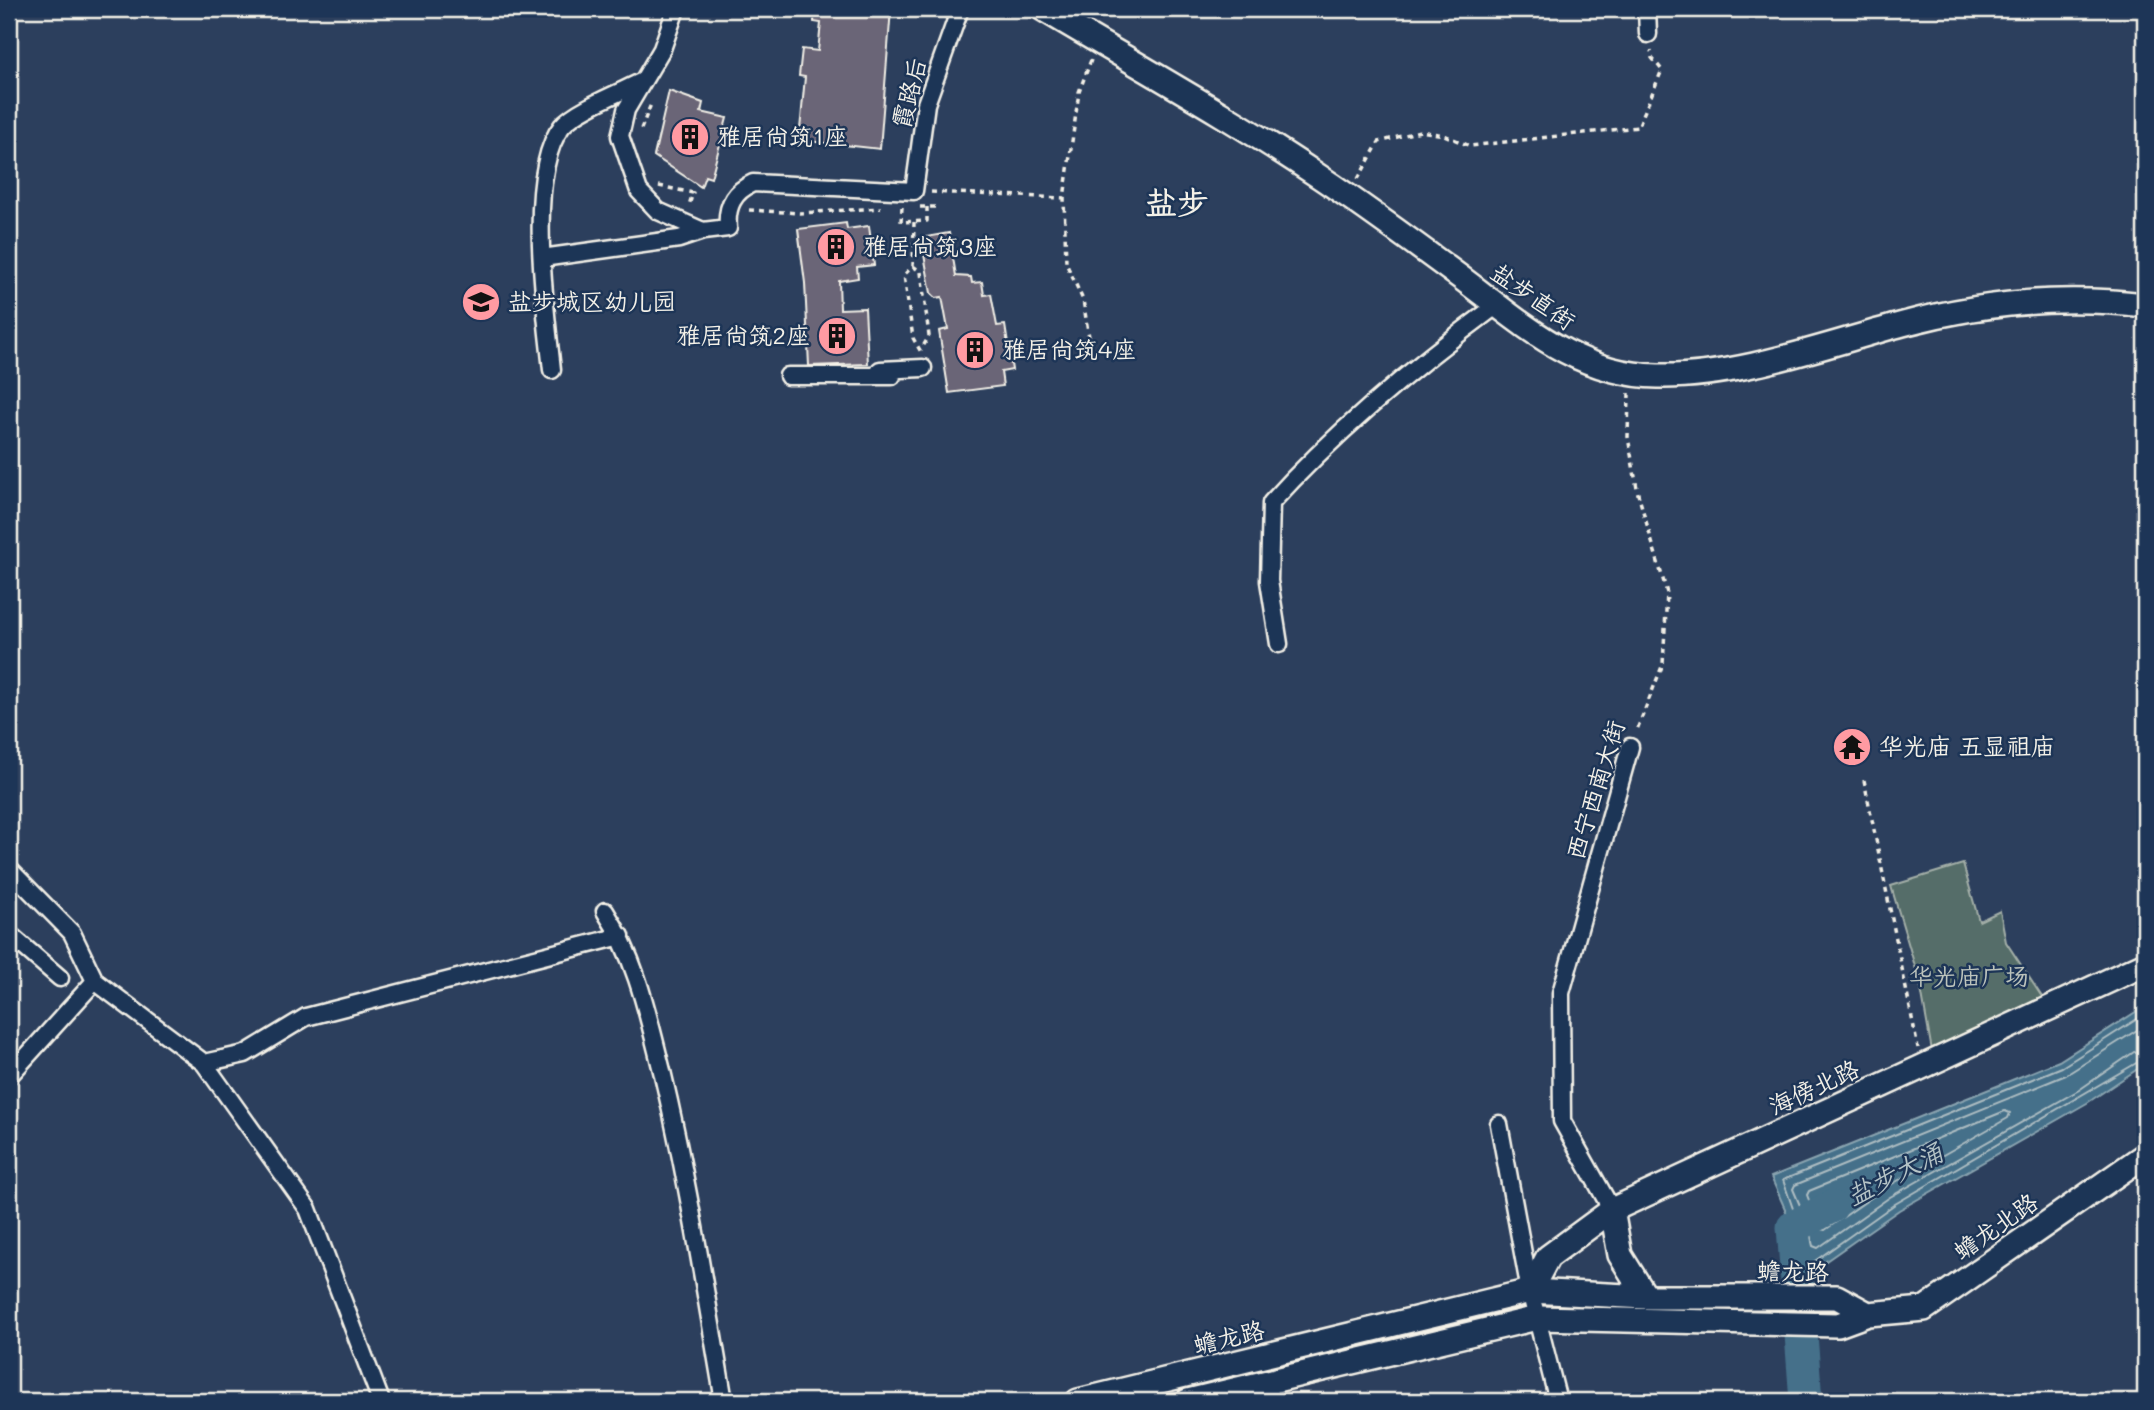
<svg xmlns="http://www.w3.org/2000/svg" width="2154" height="1410" font-family="Mali,'LXGW WenKai TC',sans-serif">
  <style>
    .green { fill: #546d69; stroke: #a4afa8; stroke-width: 2 }
    .water { fill: #44708a; stroke: #8aa4b0; stroke-width: 2 }
    .lines { fill: none; stroke-linecap: round; stroke-linejoin: round }
    .shore { stroke: #aebdc2; stroke-width: 2 }
    .river { stroke: #44708a; stroke-width: 33 }
    .building { fill: #6a6577; stroke: #f4f1e8; stroke-width: 2 }
    .street-casing { stroke: #f4f1e8; stroke-width: 21 }
    .secondary-casing { stroke: #f4f1e8; stroke-width: 28 }
    .path { stroke: #f4f1e8; stroke-width: 3.5; stroke-dasharray: 5 5; stroke-linecap: butt }
    .street { stroke: #1d3557; stroke-width: 16 }
    .secondary { stroke: #1d3557; stroke-width: 23 }
    .labels { text-anchor: middle; stroke-width: 5; stroke-linejoin: round; paint-order: stroke }
    .street-label { font-size: 24px; fill: #f4f1e8; stroke: #1d3557 }
    .poi-label { font-size: 24px; fill: #f4f1e8; stroke: #1d3557; text-anchor: start }
    .park-label { font-size: 24px; fill: #bcc3bc; stroke: #1d3557 }
    .water-label { font-size: 26px; font-style: italic; fill: #b6c4c7; stroke: #1d3557 }
    .district-label { font-size: 32px; font-weight: bold; fill: #f4f1e8; stroke: #1d3557 }
  </style>
  <rect width="100%" height="100%" fill="#2c3f5d"/>
  <filter id="ink" filterUnits="userSpaceOnUse"><feTurbulence type="fractalNoise" baseFrequency=".0143" numOctaves="2"/><feDisplacementMap in="SourceGraphic" scale="14" xChannelSelector="R" yChannelSelector="G"/><feConvolveMatrix kernelMatrix="1 2 1 2 8 2 1 2 1" color-interpolation-filters="sRGB"/></filter>
  <g filter="url(#ink)">
    <path class="green" d="M1963,864L1979,921L2000,911L2006,942L2042,997L1932,1051L1920,983L1891,886Z"/>
    <path class="water" d="M2145,1006V1064L2087,1103L1899,1210L1803,1277L1793,1227L1771,1177L2059,1061Z"/>
    <g class="lines">
      <path class="shore" d="M2145,1014L2062,1067L1783,1180L1799,1226L1807,1261L1812,1263L1895,1204L2145,1058
        M2145,1025L2066,1075L1795,1185L1793,1189L1807,1222L1813,1246L1818,1248L1890,1197L2079,1090L2134,1052L2145,1050
        M2005,1111L2010,1113L2008,1118L1885,1188L1825,1230L1820,1229L1807,1195L1809,1191Z"/>
      <path class="river" d="M1806,1401L1793,1227L1831,1207"/>
    </g>
    <path class="building" d="M815,9H891L880,149L799,140L805,77L799,76L802,49L818,51L821,23L814,22Z
      M669,91L703,103L701,112L727,118L711,178L705,176L701,187L654,156Z
      M846,223L847,229L869,226L874,265L857,267L858,278L839,281L840,309L865,308L868,364L809,366L805,283L798,229Z
      M949,233L956,276L971,277L972,283L982,282L984,295L991,294L997,326L1005,325L1012,370L1001,372L1003,386L949,393L939,331L948,329L942,297L936,298L931,293L921,238Z"/>
    <g class="lines">
      <g class="street-casing">
        <path id="street" d="M676,9L662,49L626,110L620,136L639,191L658,211L703,231L728,228C726,207 733,192 753,183L914,191L926,104L960,9
          M1647,9L1648,34
          M542,258L679,239L703,231
          M552,370C546,312 525,173 562,126C575,110 621,92 641,82
          M880,370L923,368
          M788,376H892
          M1279,644L1269,581L1271,503C1338,429 1417,364 1497,305
          M9,869L72,933L95,981L204,1063L308,1209L381,1401
          M605,911C637,960 648,1016 662,1071C688,1180 705,1291 724,1401
          M9,934L60,978
          M204,1063L245,1054L306,1017L621,936
          M9,1076L95,981
          M1499,1124L1530,1291L1558,1401
          M1612,1210L1562,1121L1561,993L1630,747
          M1268,1382L1271,1401"/>
      </g>
      <g class="secondary-casing">
        <path id="secondary" d="M1043,9C1135,64 1231,117 1320,177C1368,209 1414,243 1460,277C1522,323 1576,375 1658,376C1736,378 1828,344 1903,324C1984,302 2062,295 2145,305
          M1612,1210L1620,1255L1646,1297
          M1530,1291L1548,1257L1612,1210L2145,964
          M1078,1401L1530,1291L1646,1297H1837L1868,1314
          M1188,1401L1537,1318L1838,1325L1868,1314L1924,1309L2145,1155"/>
      </g>
      <path class="path" d="M1091,60L1079,92L1064,198L1066,263L1083,300L1093,362
        M641,129L651,104
        M1358,179L1379,142L1420,131L1444,135L1470,146L1638,127L1662,70L1652,58L1651,51
        M659,186L693,193L689,205
        M931,192L1064,198
        M902,207L901,222L927,221V207
        M920,207H936
        M749,210L800,213L881,208
        M914,222L913,266L904,275L913,338L921,352
        M913,266L921,272L929,336L921,350
        M1629,393L1628,437L1638,494L1667,593L1663,664L1636,732
        M1864,780L1918,1048"/>
      <use href="#street" class="street"/>
      <use href="#secondary" class="secondary"/>
    </g>
  </g>
  <defs>
    <g id="building-disc" transform="scale(2.0125)"><circle r="9.5" fill="#ff9aa2" stroke="#1d3557"/><path d="M-4-6H4V6H1V3H-1V6H-4ZM-2.5-4.3h1.7v1.8h-1.7ZM.8-4.3h1.7v1.8H.8ZM-2.5-1h1.7V.8h-1.7ZM.8-1h1.7V.8H.8Z" fill="#111"/></g>
    <g id="school-disc" transform="scale(2.0125)"><circle r="9.5" fill="#ff9aa2" stroke="#1d3557"/><path d="M0-5L7-2L0 1L-7-2ZM-4 1L0 2.5L4 1V4Q0 6-4 4Z" fill="#111"/></g>
    <g id="temple-disc" transform="scale(2.0125)"><circle r="9.5" fill="#ff9aa2" stroke="#1d3557"/><path d="M0-6L5-2H3V0L6.5 2.5H4V6H1.5V3h-3V6H-4V2.5H-6.5L-3 0V-2H-5Z" fill="#111"/></g>
  </defs>
  <g fill-rule="evenodd">
    <use href="#building-disc" x="690" y="137"/>
    <use href="#building-disc" x="836" y="247"/>
    <use href="#school-disc" x="481" y="302"/>
    <use href="#building-disc" x="837" y="336"/>
    <use href="#building-disc" x="975" y="350"/>
    <use href="#temple-disc" x="1852" y="747"/>
  </g>
  <g class="labels">
    <g class="street-label">
      <text transform="translate(910 93) rotate(-76)" y="8">霞路后</text>
      <text transform="translate(1533 297) rotate(35)" y="8">盐步直街</text>
      <text transform="translate(1596 790) rotate(-73)" y="8">西宁西南大街</text>
      <text transform="translate(1814 1088) rotate(-25)" y="8">海傍北路</text>
      <text transform="translate(1996 1227) rotate(-35)" y="8">蟾龙北路</text>
      <text transform="translate(1793 1272) rotate(1)" y="8">蟾龙路</text>
      <text transform="translate(1229 1338) rotate(-13)" y="8">蟾龙路</text>
    </g>
    <g class="poi-label">
      <text x="717" y="145">雅居尚筑1座</text>
      <text x="863" y="255">雅居尚筑3座</text>
      <text x="508" y="310">盐步城区幼儿园</text>
      <text x="810" y="344" text-anchor="end">雅居尚筑2座</text>
      <text x="1002" y="358">雅居尚筑4座</text>
      <text x="1879" y="755">华光庙 五显祖庙</text>
    </g>
    <g class="park-label">
      <text x="1969" y="985">华光庙广场</text>
    </g>
    <g class="water-label">
      <text transform="translate(1895 1174) rotate(-27)" y="9">盐步大涌</text>
    </g>
    <g class="district-label">
      <text x="1177" y="214">盐步</text>
    </g>
  </g>
  <rect width="2154" height="1410" fill="none" stroke="#1d3557" stroke-width="35"/>
  <rect x="18" y="18" width="2119" height="1375" fill="none" stroke="#f4f1e8" stroke-width="2.5" filter="url(#ink)"/>
</svg>
